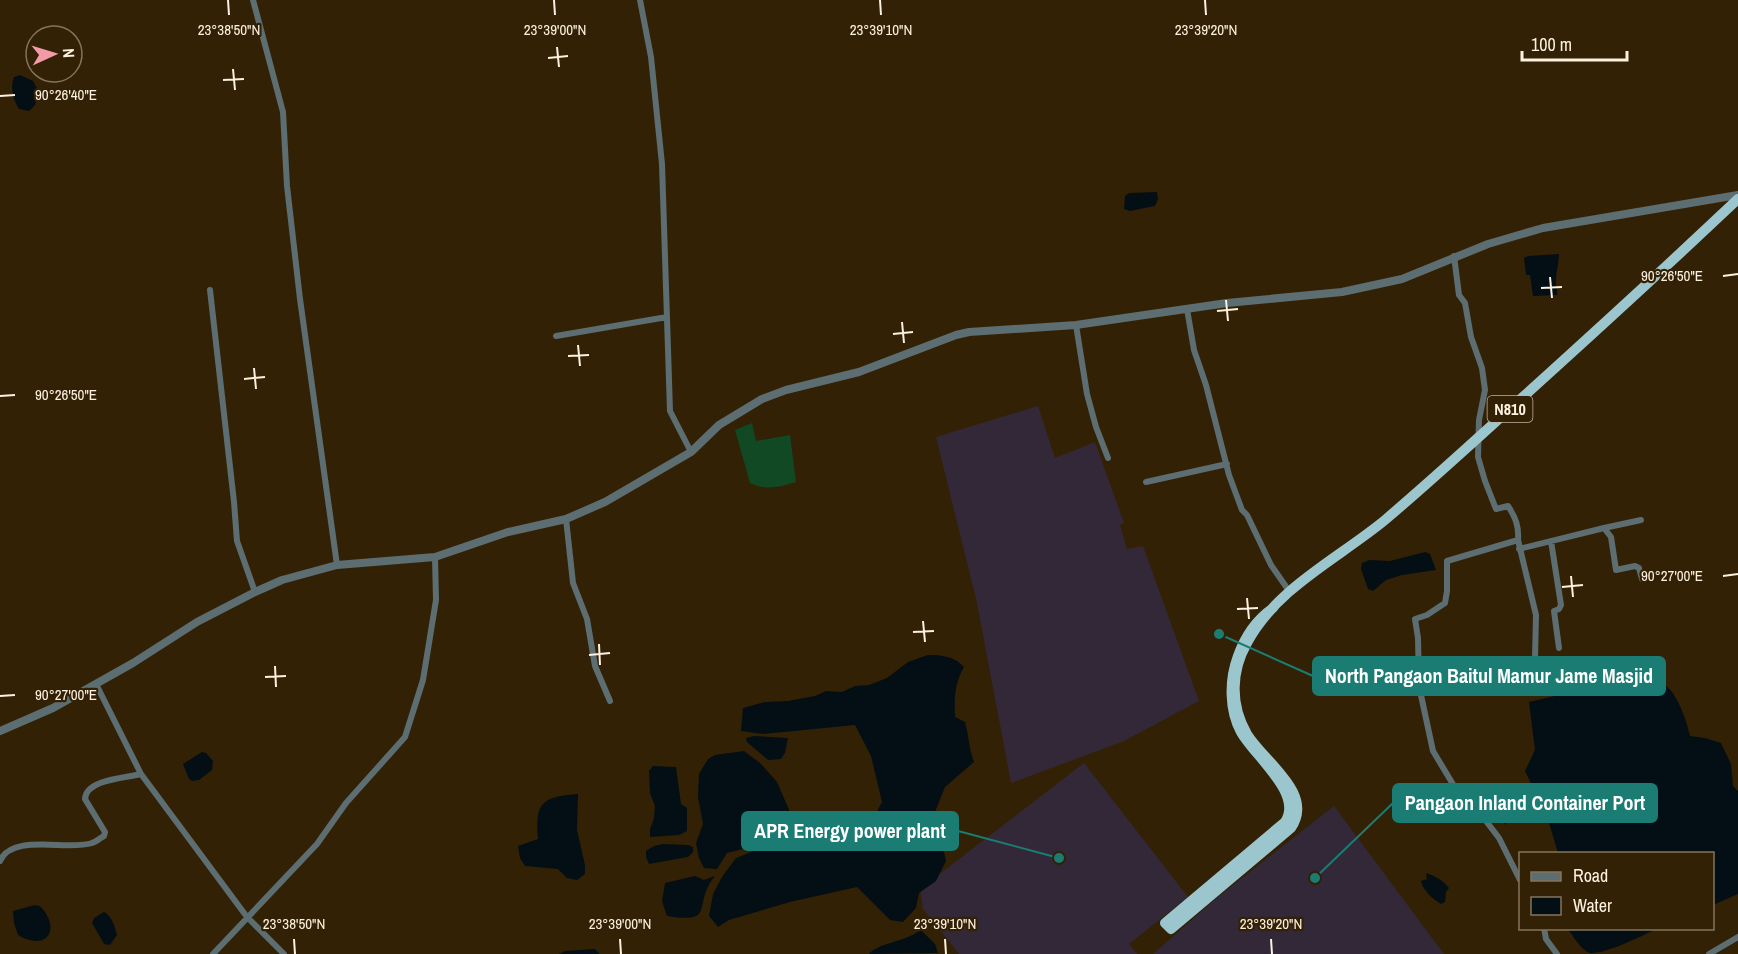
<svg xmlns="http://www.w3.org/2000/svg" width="1738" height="954" font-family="'Archivo Narrow',sans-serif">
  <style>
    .industrial { fill: #322837 }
    .green { fill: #104924 }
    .water { fill: #030f14 }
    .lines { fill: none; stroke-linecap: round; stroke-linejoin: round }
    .minor { stroke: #5c6e71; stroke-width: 6 }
    .tertiary { stroke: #5c6e71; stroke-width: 8 }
    .trunk { stroke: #9cc6cd; stroke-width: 10 }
    .ticks { fill: none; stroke: #fdf1e1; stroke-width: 2 }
    .labels { text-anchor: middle; stroke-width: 4.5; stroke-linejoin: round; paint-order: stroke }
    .shield { fill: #332105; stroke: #c0b39f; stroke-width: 1.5 }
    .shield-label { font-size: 16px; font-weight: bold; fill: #fdf1e1 }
    .ticks-label { font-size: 15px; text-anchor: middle; fill: #fdf1e1; stroke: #332105; stroke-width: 4.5; stroke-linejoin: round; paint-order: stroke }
    .leader { fill: none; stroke: #1b7c74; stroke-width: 2 }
    .callout-dot { fill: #1b7c74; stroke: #332105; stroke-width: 2 }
    .callout { fill: #1b7c74; stroke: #1b7c74; stroke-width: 2 }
    .callout-label { font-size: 20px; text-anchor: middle; font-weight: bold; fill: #fff }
  </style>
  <rect width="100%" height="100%" fill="#332105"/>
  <path class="industrial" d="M1038,406L1055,458L1095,442L1124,523L1120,525L1127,549L1143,546L1199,701L1124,741L1011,783L977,603L936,437Z
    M1084,763L1188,897L1129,944L1137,954H959L923,909L920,889Z
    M1334,806L1444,954H1153L1219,896Z"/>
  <path class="green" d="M752,423L756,441L790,435L796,482C780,487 766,491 750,483L735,430Z"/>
  <path class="water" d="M20,75L33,81L39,92L35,105L29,111L19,109C13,99 10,87 14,77Z
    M1157,192L1158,199L1155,206L1130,211L1124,209L1125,196L1129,193Z
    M1559,254C1559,264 1556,271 1556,280C1555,286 1558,289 1557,295L1533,296L1530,275H1526L1524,258L1528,256Z
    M1425,552L1430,554L1436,570L1402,575L1386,580L1373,591L1368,589L1361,569L1362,563L1369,560L1390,561Z
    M928,655C942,655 954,656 964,667C955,682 954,699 955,717L965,722C969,736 969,749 974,762L945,787L935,812L946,861L936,881L919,893L916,908L903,922L890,920L857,887L790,902L729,920L718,927L709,916L713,894L722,877L736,858L756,850L804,835L825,831L842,837L859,832L872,821L882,802L871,756L855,725L763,734L741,731L743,708L765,702L788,701L815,696L826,691L842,692L855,686L869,685L887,678L908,662Z
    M1613,675C1627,678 1653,678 1665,685C1678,694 1687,722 1690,736L1705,738L1721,743L1731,764L1733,786L1738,791V894L1713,905L1712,854L1558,853L1547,816L1525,771L1535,750L1529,702L1563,694L1578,682L1588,678Z
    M754,736L788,738L785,753L781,759L768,760L747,742L746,738Z
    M744,751L760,763L777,782L793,819L791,826L743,849L727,853L717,869L704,868L699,858L696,843L703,824L698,797L699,774L708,759L715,755Z
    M202,752L206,753L213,761L212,770L199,780L192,781L189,779L183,764Z
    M653,766L676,767L681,804L687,808V831L679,835L650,837V829L654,818L655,806L650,793L649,771Z
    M1485,786H1492L1507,795L1502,809L1506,817V825L1482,806Z
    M578,794L577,830L585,865V874L577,880L567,878L558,869L525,866L520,858L518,846L538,839C535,803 541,797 578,794Z
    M663,844L688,845L693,847V852L688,857L649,864L646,857V851L654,846Z
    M1426,873C1435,876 1443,880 1449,888L1446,892L1445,902L1441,904C1433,899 1423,891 1421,881L1427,879Z
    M695,876L704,880L715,876C691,905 718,924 667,916L662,901L665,883Z
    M35,905L40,906C62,929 47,952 18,935L14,923L13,911Z
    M104,912C112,916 115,927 117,935L110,945L104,944L92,923L94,918Z
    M1568,929H1656C1642,936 1606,954 1590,953C1581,950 1573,936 1568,929Z
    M919,931H922L935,944L938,953L869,954C878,943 904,942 919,931Z
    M595,949L600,954H559L565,951Z"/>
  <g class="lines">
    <path class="minor" d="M253,0L283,112L287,186L300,299L337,565
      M640,0L651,57L662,164L670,411L691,452
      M1454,256L1459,295L1465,303L1471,337L1482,368L1485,390L1479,420L1478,457L1485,481L1496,509L1508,506C1516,518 1519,527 1518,540L1447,561V591L1445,603L1427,615L1415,619L1418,638L1419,686L1433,751L1457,791L1486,821L1499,838L1520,880
      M210,290L234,502L237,541L255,592
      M1187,309L1194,350L1206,385L1229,475L1242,510L1247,515L1271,565L1289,591
      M1076,325L1087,394L1096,427L1108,458
      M556,336L667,317
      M1146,482L1227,464
      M566,519L573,583L587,619L595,666L610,701
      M1604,528L1641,520
      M1551,541L1561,605L1559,609L1554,611L1559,648
      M1519,549L1604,528L1611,537L1616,570L1635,566L1639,568L1642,579
      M96,684L141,774L247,917L284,954
      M1419,686L1477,675L1535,658L1536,615L1518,540
      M0,861C12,833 67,851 92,843C96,842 100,838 104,836L105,832L85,799C86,779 126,778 141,774
      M1544,928L1546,939L1557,954
      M213,954L317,844L346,803L405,737L423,680L436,600L435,557
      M1709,954L1738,937"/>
    <path class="tertiary" d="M0,731L53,708L133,663L197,622L255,592L282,580L337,565L435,557L508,532L566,519L605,502L691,452L719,425L762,399L786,390L859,372L956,335L969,332L1076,325L1227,303L1342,292L1402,279L1488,244L1543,228L1738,195"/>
    <path class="trunk" d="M1273,608C1256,620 1245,636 1238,656C1229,680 1229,710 1241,732C1255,757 1304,794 1285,822L1165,923L1171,929L1291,828C1315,793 1264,762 1247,734C1230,705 1231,671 1247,643C1276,588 1339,558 1385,520C1432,480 1478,438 1524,396C1596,331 1667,266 1738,199"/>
  </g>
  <path class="ticks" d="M228,0L229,15M554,0L555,15M880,0L881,15M1205,0L1206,15M557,47L559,67M548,58L568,56M233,69L235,90M223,80L244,79M0,96L15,95M1723,276L1738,274M1550,277L1552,298M1541,288L1562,287M1226,300L1228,321M1217,311L1238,309M902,322L904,343M893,334L913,332M578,345L580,366M568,356L589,355M254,368L256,389M244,379L265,377M0,396L15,395M1571,576L1573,597M1723,576L1738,574M1562,587L1583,585M1247,598L1249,619M1237,609L1258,608M923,621L925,642M913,632L934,631M599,644L600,665M589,655L610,653M275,666L276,687M265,677L286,676M0,696L15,695M294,939L295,954M620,939L621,954M945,939L946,954M1271,939L1272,954"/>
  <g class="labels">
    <rect class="shield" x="1487.5" y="396" width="45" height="26" rx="4.5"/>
    <g class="shield-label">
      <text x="1510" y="415">N810</text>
    </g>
  </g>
  <g class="ticks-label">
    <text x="229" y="35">23°38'50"N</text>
    <text x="555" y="35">23°39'00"N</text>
    <text x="881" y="35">23°39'10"N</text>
    <text x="1206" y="35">23°39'20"N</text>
    <text x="66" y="100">90°26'40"E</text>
    <text x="1672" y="281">90°26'50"E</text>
    <text x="66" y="400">90°26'50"E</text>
    <text x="1672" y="581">90°27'00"E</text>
    <text x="66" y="700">90°27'00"E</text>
    <text x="294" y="929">23°38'50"N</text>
    <text x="620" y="929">23°39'00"N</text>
    <text x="945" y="929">23°39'10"N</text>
    <text x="1271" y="929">23°39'20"N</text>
  </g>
  <path class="leader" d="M1219 634L1313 676M1315 878L1393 803M1059 858L958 831"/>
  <g class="callout-dot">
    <circle cx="1219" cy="634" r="6"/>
    <circle cx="1315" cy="878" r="6"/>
    <circle cx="1059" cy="858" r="6"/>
  </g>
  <g class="callout">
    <rect x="1313" y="657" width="352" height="38" rx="6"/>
    <rect x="1393" y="784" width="264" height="38" rx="6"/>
    <rect x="742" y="812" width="216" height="38" rx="6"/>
  </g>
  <g class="callout-label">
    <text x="1489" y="683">North Pangaon Baitul Mamur Jame Masjid</text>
    <text x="1525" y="810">Pangaon Inland Container Port</text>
    <text x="850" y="838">APR Energy power plant</text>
  </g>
  <rect x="1519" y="852" width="195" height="78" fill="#332105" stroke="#84745d" stroke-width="1.5"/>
  <rect x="1531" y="872" width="30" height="9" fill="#5c6e71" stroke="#84745d" stroke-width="1.5"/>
  <text x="1573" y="882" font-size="18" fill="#fdf1e1">Road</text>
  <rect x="1531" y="897" width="30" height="18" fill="#030f14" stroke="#84745d" stroke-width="1.5"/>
  <text x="1573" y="912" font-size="18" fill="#fdf1e1">Water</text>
  <g transform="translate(54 54) rotate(86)"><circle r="28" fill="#332105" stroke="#84745d" stroke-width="1.5"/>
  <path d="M0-4.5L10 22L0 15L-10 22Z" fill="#f39aa7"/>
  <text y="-9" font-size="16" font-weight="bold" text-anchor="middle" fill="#fdf1e1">N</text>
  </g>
  <path d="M1522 51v9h105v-9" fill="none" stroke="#fdf1e1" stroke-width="3"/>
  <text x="1531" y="51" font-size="18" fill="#fdf1e1" stroke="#332105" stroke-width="4.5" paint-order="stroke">100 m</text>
</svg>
